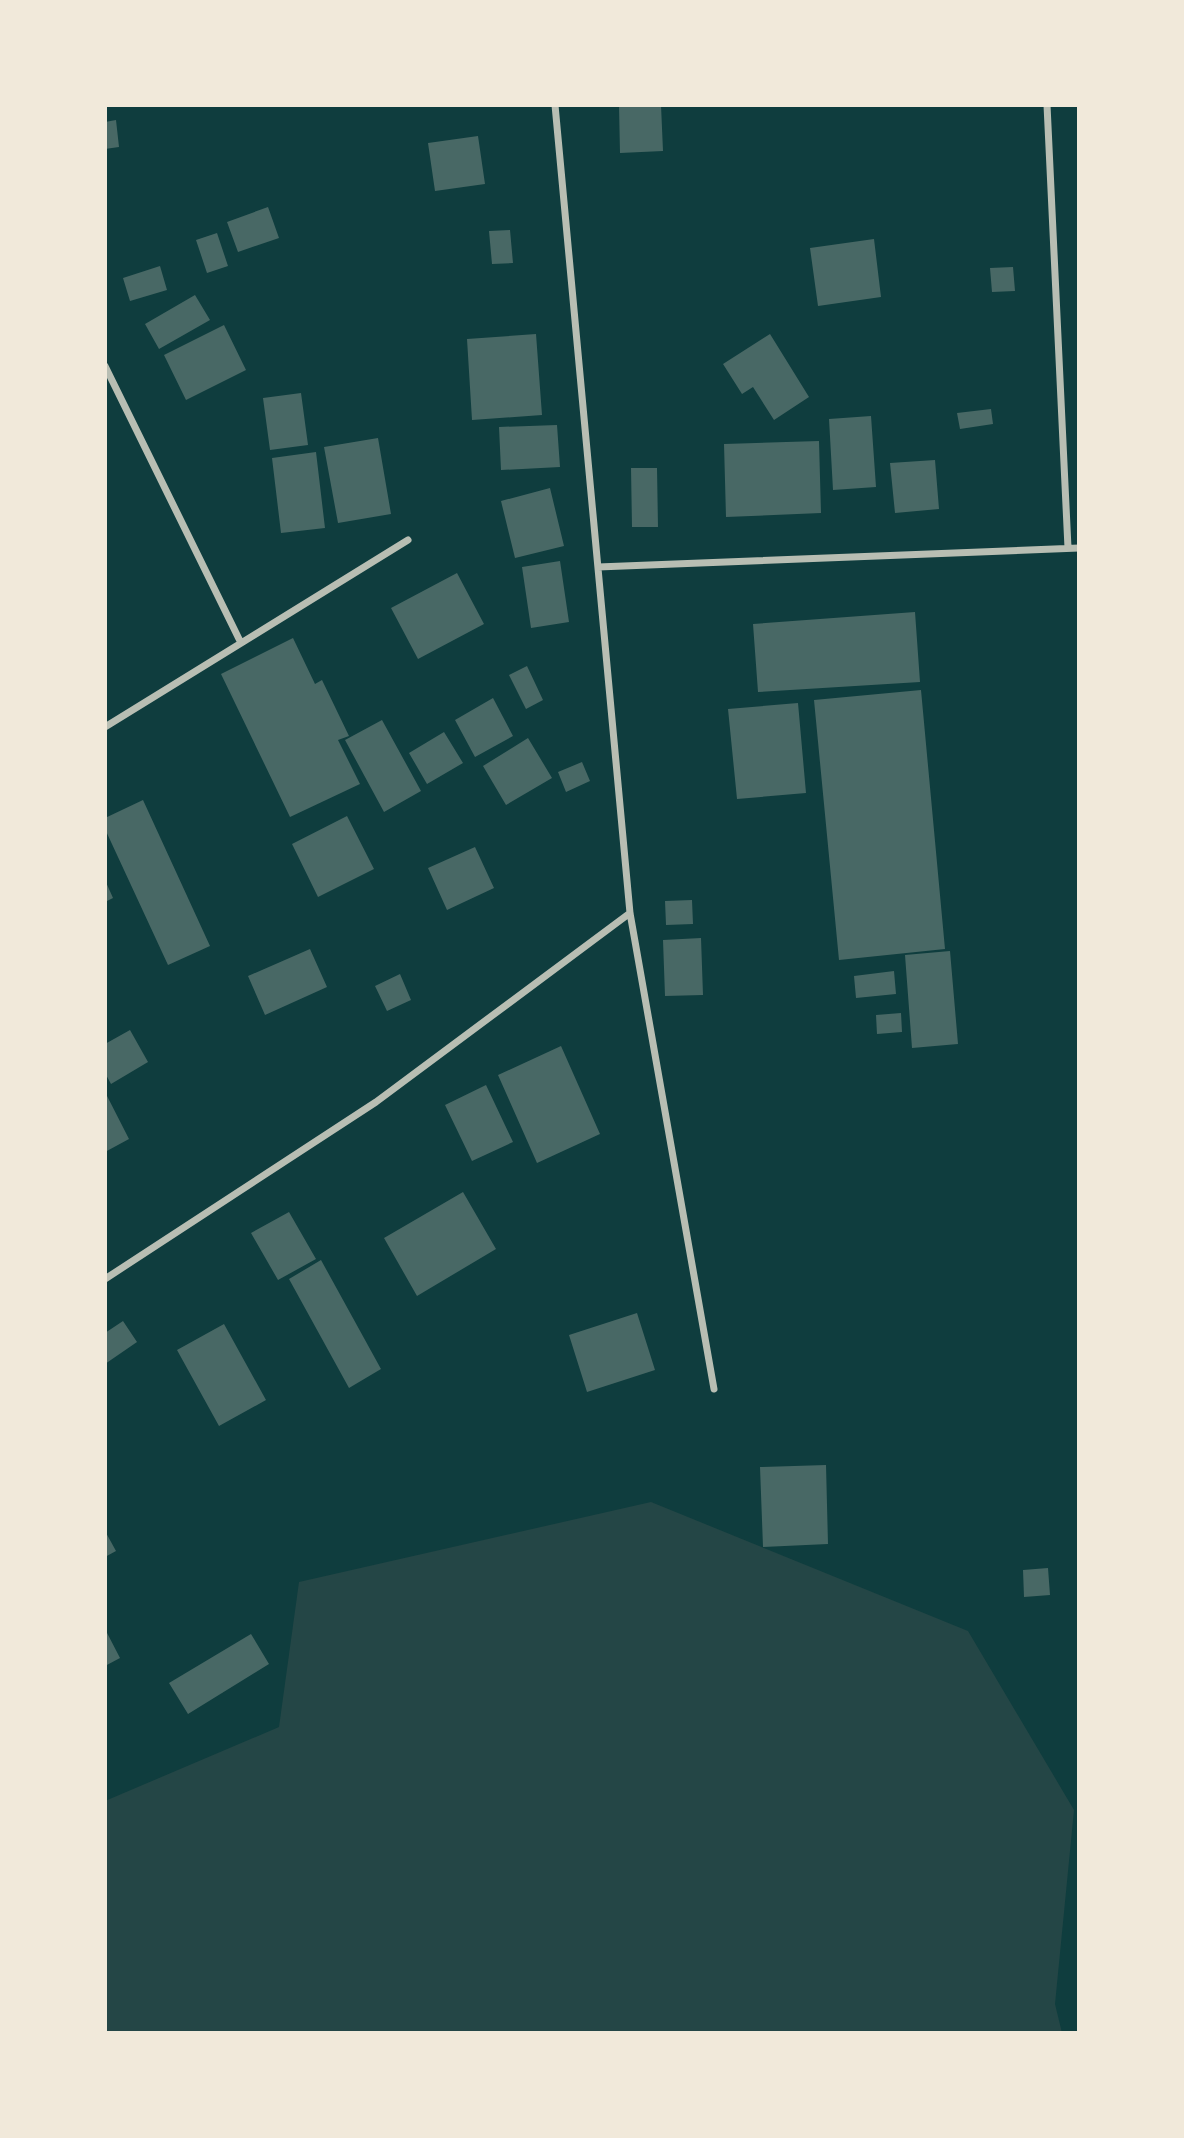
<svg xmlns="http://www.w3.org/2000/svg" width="1184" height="2138" font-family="'Fira Sans Condensed',sans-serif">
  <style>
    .green { fill: #244646 }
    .building { fill: #486865 }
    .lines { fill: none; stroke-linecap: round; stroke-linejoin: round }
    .minor { stroke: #b8beb3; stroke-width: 7 }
  </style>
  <rect width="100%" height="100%" fill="#0f3d3e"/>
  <path class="green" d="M651,1502L968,1631L1074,1810L1055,2004L1062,2033H105V1801L279,1727L299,1582Z"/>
  <path class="building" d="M619,105H661L663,151L620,153Z
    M116,120L119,147L105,149V122Z
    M478,136L485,184L435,191L428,143Z
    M268,207L279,238L238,252L227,222Z
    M510,230L513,263L492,264L489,231Z
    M217,233L228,266L207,273L196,240Z
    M874,239L881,297L818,306L810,248Z
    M160,266L167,290L130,301L123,278Z
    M1013,267L1015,291L992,292L990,268Z
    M195,295L210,320L159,349L145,324Z
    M224,325L246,370L186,400L164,355Z
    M536,334L542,415L472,420L467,339Z
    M770,334L809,397L774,420L753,387L742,394L723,364Z
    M301,393L308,445L270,450L263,398Z
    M991,409L993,424L960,429L957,413Z
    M871,416L876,487L833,490L829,419Z
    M557,425L560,467L501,470L499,427Z
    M378,438L391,514L338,523L324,447Z
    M819,441L821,513L726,517L724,444Z
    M316,452L325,528L281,533L272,458Z
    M935,460L939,509L895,513L890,463Z
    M631,468H657L658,527H632Z
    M550,488L564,546L515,558L501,501Z
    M560,561L569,622L531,628L522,567Z
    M457,573L484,624L418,659L391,608Z
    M915,612L920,682L758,692L753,624Z
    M293,638L315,684L322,680L349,736L338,740L360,784L290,817L221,674Z
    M527,666L543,700L526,709L509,675Z
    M921,690L945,949L839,960L814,700Z
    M493,698L513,736L475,757L455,720Z
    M798,703L806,793L737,799L728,709Z
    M382,720L421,791L384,812L345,740Z
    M444,732L463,763L427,784L409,753Z
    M528,738L552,778L506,805L483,766Z
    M582,762L590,781L566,792L558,772Z
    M143,800L210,946L168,965L105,829V818Z
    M347,816L374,869L318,897L292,844Z
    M475,847L494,888L447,910L428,868Z
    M105,880L113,898L105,902Z
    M692,900L693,924L666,925L665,901Z
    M701,938L703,995L665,996L663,940Z
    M310,949L327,987L265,1015L248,976Z
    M950,951L958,1044L912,1048L905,955Z
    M894,971L896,994L856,998L854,976Z
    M400,974L411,1000L387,1011L375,986Z
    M901,1013L902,1032L877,1034L876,1015Z
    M130,1030L148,1062L111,1084L105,1073V1044Z
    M561,1046L600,1134L537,1163L498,1075Z
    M486,1085L513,1142L472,1161L445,1105Z
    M105,1092L129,1139L105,1152Z
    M463,1192L496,1249L417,1296L384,1238Z
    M289,1212L316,1259L278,1280L251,1233Z
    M321,1260L381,1369L349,1388L289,1279Z
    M637,1313L655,1370L587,1392L569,1335Z
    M123,1321L137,1342L105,1364V1333Z
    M224,1324L266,1400L219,1426L177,1350Z
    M826,1465L828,1544L763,1547L760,1467Z
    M105,1531L116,1551L105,1557Z
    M1048,1568L1050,1595L1024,1597L1023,1570Z
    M105,1629L120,1658L105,1666Z
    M251,1634L269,1664L188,1714L169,1683Z"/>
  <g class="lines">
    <path class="minor" d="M555,105L630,913L714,1389
      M1047,105L1068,548
      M105,366L241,643
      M598,567L1079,548
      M105,727L408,540
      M105,1279L376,1102L630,913"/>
  </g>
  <rect width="1184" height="2138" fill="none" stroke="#f1e9da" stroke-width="214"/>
</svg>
